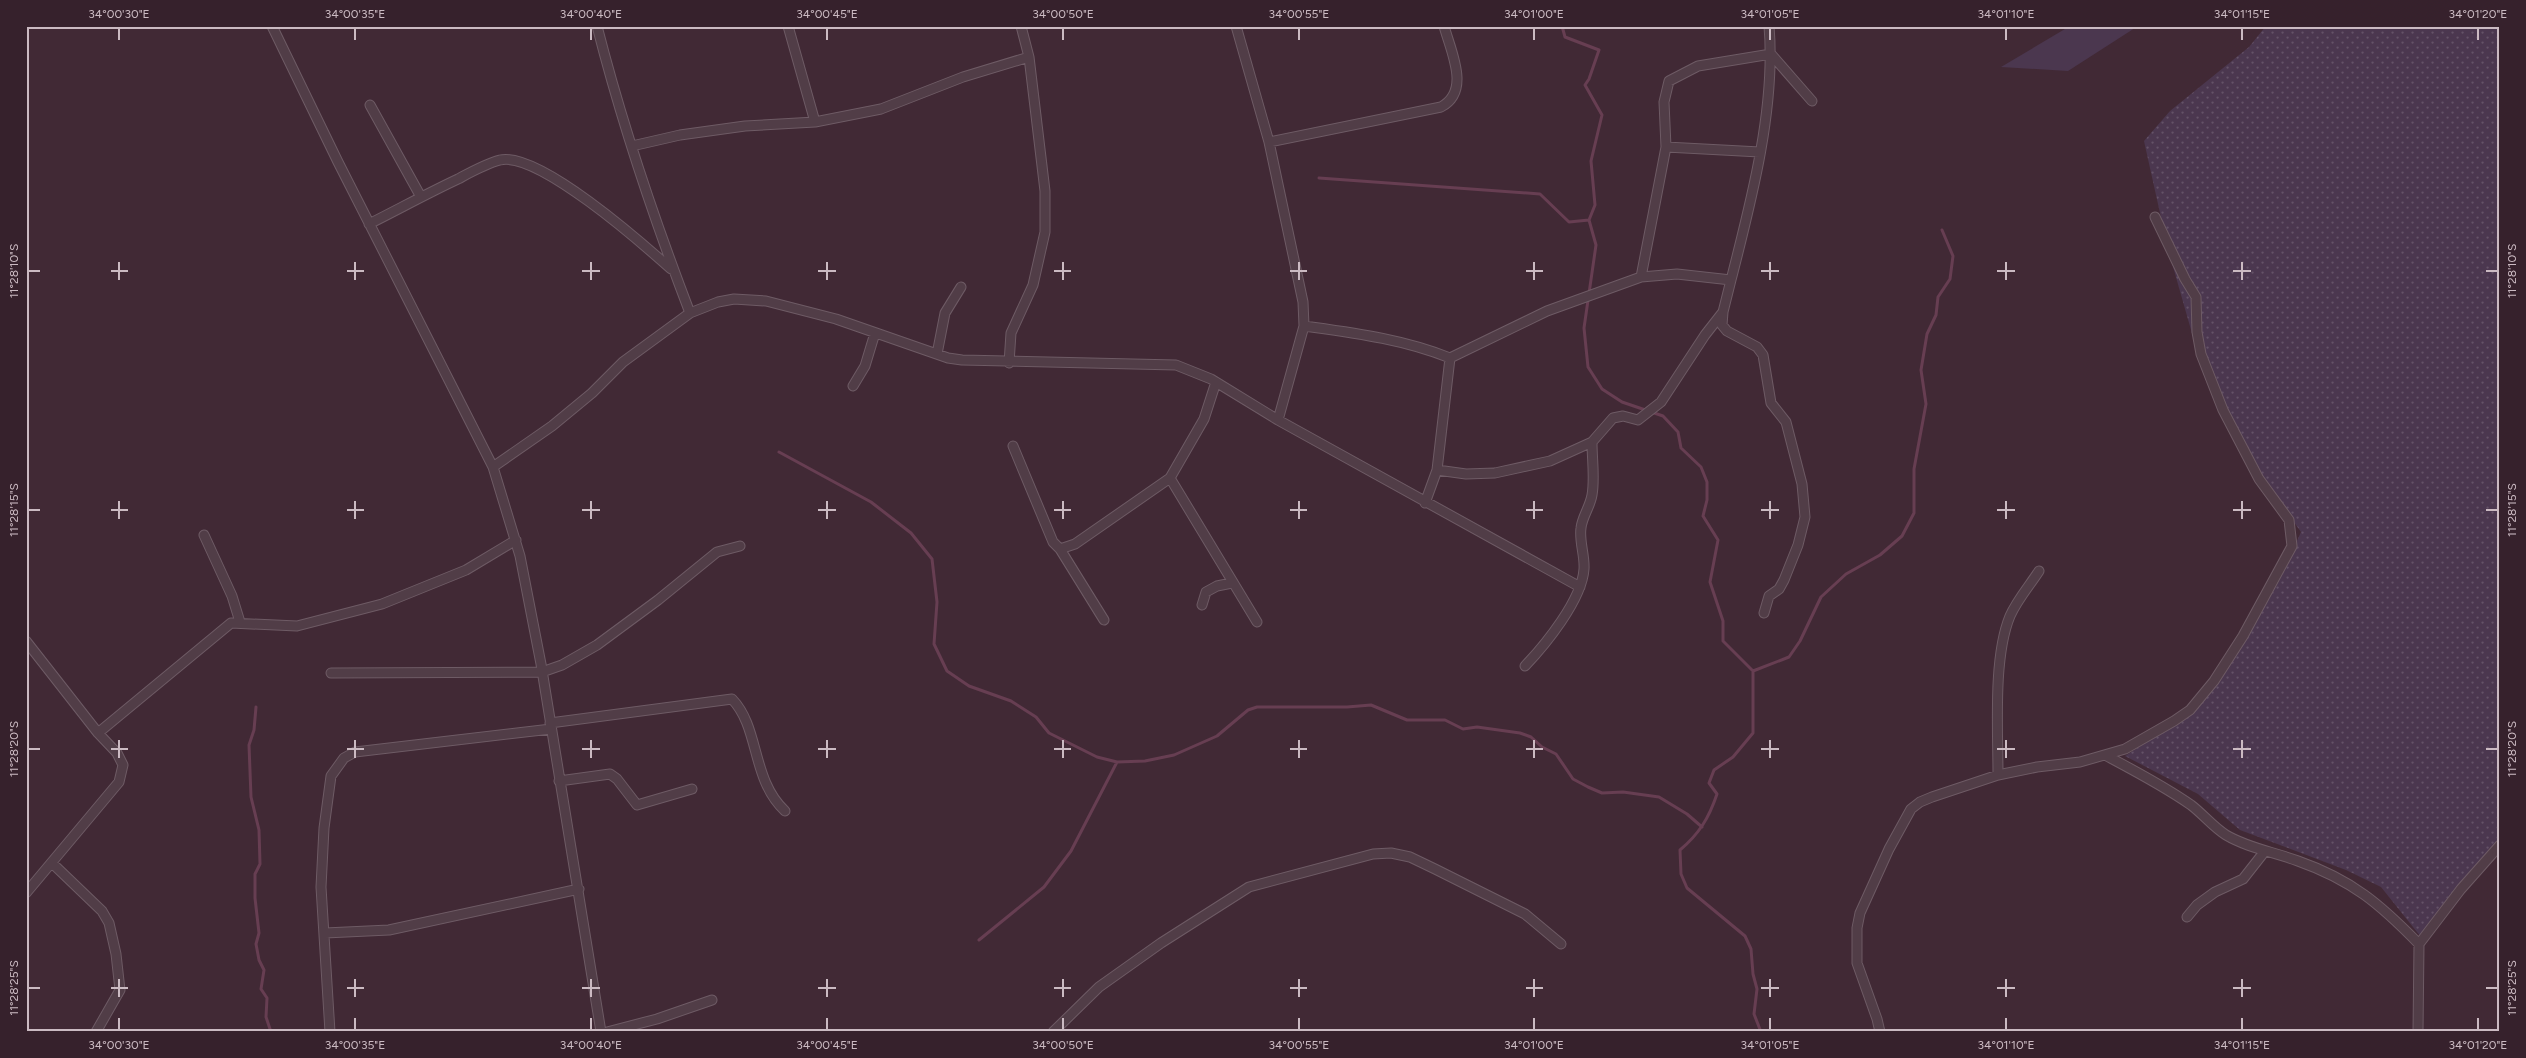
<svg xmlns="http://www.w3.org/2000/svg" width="2526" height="1058" font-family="Figtree,sans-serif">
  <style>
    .grass { fill: url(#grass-dots) }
    .park { fill: #4b374f }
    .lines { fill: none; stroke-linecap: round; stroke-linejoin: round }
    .stream { stroke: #673e52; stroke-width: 3 }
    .street-casing { stroke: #6e5b65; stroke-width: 11 }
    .street { stroke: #513d47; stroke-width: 9 }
    .ticks { fill: none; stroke: #cbbac2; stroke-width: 2 }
    .neatline { fill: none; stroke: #cbbac2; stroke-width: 2 }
    .ticks-label { font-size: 12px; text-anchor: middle; fill: #cbbac2 }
  </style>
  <defs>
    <pattern id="grass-dots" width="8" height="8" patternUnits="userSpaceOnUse" patternTransform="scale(1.25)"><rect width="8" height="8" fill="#4b374f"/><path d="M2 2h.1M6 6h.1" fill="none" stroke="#645267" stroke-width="1.8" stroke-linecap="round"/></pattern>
  </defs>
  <rect width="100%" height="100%" fill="#412935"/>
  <path class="grass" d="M2266,26H2500V849L2421,937L2381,887L2346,870L2240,830L2198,794L2125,756L2195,711L2278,583L2301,532L2264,480L2201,365L2168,249L2144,141L2170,111L2249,47Z"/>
  <path class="park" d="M2070,26H2138L2068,71L2001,67Z"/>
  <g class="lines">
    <path class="stream" d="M1562,26L1565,37L1599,50L1589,79L1585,85L1602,115L1591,161L1595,205L1589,220L1596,245L1584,328L1588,367L1602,389L1622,402L1663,416L1678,432L1681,448L1701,467L1707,482V500L1703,516L1718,540L1710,582L1723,621V641L1753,671
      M1319,178L1540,194L1569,222L1589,220
      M779,452L871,502L911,533L932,559L937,602L934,644L947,671L969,686L1011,701L1036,717L1049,733L1097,757L1117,762L1145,761L1174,755L1217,736L1248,710L1257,707H1347L1371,705L1407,720H1445L1463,729L1477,727L1520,733L1531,737L1542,747L1556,754L1573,779L1588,787L1602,793L1623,792L1659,797L1687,814L1702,827
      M256,707L254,730L249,745L251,797L259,830L260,864L255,874V898L259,933L256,944L259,960L264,970L261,989L267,998L266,1017L271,1032
      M979,940L1044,887L1071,851L1117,762
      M1761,1032L1754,1014L1757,989L1753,974L1751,949L1745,936L1687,888L1681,874L1680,850C1699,834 1709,818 1717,794L1709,783L1714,770L1733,757L1753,733V671L1789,657L1800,641L1821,597L1846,574L1880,555L1902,536L1914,513V469L1926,404L1921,370L1927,334L1936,315L1938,297L1950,279L1953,256L1942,230"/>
    <g class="street-casing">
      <path id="street" d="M272,26L338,162L493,467L520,556L541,664L601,1032
        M788,26L815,122
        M1021,26L1029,57
        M1236,26L1269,142L1303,302L1304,326L1278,420L1580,587
        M1769,26C1776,107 1751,202 1731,280L1677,274L1641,277L1666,147L1664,102L1669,81L1698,66L1771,54
        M1771,54L1812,101
        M370,105L421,197
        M1269,142L1441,107C1471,91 1451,52 1444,26
        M632,146L680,135L745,126L815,122L881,109L963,77L1029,57L1045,191V232L1033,285L1011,333L1009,363
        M1666,147L1760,152
        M369,224C399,209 428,193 458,179C471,172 485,164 500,160C538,151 642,243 671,269
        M1731,280L1723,312L1722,325L1727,331L1757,347L1763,355L1771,403L1786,422L1802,484L1805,517L1798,545L1784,580L1779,589L1769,596L1764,613
        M690,313L718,302L734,299L766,301L836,319L948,358L962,360L1176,365L1211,379L1278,420
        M1304,326C1354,333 1403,339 1450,358L1437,470L1425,503
        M937,354L945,313L961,287
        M1450,358L1547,311L1641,277
        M853,386L865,366L875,333
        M1013,446L1053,542L1060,549L1104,620
        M493,467L552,426L592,393L623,362L690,313C654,219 622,124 597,26
        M1437,470L1466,474L1495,473L1550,461L1592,442L1613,418L1623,416L1638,420L1661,402L1705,335L1723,312
        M1170,478L1257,622
        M204,535L232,596L240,622
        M1060,549L1075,544L1170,478L1204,419L1216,382
        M1202,605L1206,592L1217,586L1232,583
        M26,641L98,733L117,753L123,765L119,782L26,893
        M1525,666C1545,645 1582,600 1584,569C1585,556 1579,541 1581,528C1582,517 1590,507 1592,495C1595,478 1592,460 1592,442
        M331,673L542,672L562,665L597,645L658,600L717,552L740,546
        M550,723L732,699C760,728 751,779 785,811
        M98,733L231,623L297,626L382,604L466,570L516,540
        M2105,755C2135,771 2164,786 2191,805C2203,814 2213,827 2226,835C2248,848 2274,852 2298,861C2352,880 2380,904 2419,944L2418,1032
        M1998,775C1998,730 1993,657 2010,616C2017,600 2030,585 2039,571
        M559,781L610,774L617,779L637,805L692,789
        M52,863L102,911L109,923L116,954L120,990L96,1032
        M2187,917L2197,905L2215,892L2243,879L2265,851
        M325,933L389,930L579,889
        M2419,944L2461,889L2500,845
        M330,1032L321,887L324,828L331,776L344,758L355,752L551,729
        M607,1032L657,1019L712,1000
        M1053,1032L1099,987L1161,943L1249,887L1373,854L1391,853L1410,857L1435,869L1525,914L1561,944
        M1880,1032L1877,1019L1857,963V928L1860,913L1889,849L1911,809L1920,802L1932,797L1998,775L2037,767L2080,762L2125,749L2174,721L2190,710L2214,681L2243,636L2292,546L2289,520L2259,479L2223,410L2201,354L2197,332L2196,297L2185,279L2155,217"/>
    </g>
    <use href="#street" class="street"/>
  </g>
  <path class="ticks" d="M119,28V40M355,28V40M591,28V40M827,28V40M1063,28V40M1299,28V40M1534,28V40M1770,28V40M2006,28V40M2242,28V40M2478,28V40M119,262V280M355,262V280M591,262V280M827,262V280M1063,262V280M1299,262V280M1534,262V280M1770,262V280M2006,262V280M2242,262V280M28,271H40M111,271H128M347,271H364M582,271H600M818,271H836M1054,271H1071M1290,271H1307M1526,271H1543M1761,271H1779M1997,271H2015M2233,271H2251M2486,271H2498M119,501V519M355,501V519M591,501V519M827,501V519M1063,501V519M1299,501V519M1534,501V519M1770,501V519M2006,501V519M2242,501V519M28,510H40M111,510H128M347,510H364M582,510H600M818,510H836M1054,510H1071M1290,510H1307M1526,510H1543M1761,510H1779M1997,510H2015M2233,510H2251M2486,510H2498M119,740V758M355,740V758M591,740V758M827,740V758M1063,740V758M1299,740V758M1534,740V758M1770,740V758M2006,740V758M2242,740V758M28,749H40M111,749H128M347,749H364M582,749H600M818,749H836M1054,749H1071M1290,749H1307M1526,749H1543M1761,749H1779M1997,749H2015M2233,749H2251M2486,749H2498M119,979V997M355,979V997M591,979V997M827,979V997M1063,979V997M1299,979V997M1534,979V997M1770,979V997M2006,979V997M2242,979V997M28,988H40M111,988H128M347,988H364M582,988H600M818,988H836M1054,988H1071M1290,988H1307M1526,988H1543M1761,988H1779M1997,988H2015M2233,988H2251M2486,988H2498M119,1018V1030M355,1018V1030M591,1018V1030M827,1018V1030M1063,1018V1030M1299,1018V1030M1534,1018V1030M1770,1018V1030M2006,1018V1030M2242,1018V1030M2478,1018V1030"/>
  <rect width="2526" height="1058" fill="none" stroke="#36212c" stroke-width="55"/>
  <rect x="28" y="28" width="2470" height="1002" class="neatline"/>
  <g class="ticks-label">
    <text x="119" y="18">34°00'30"E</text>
    <text x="355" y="18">34°00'35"E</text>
    <text x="591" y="18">34°00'40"E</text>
    <text x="827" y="18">34°00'45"E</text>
    <text x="1063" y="18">34°00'50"E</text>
    <text x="1299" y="18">34°00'55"E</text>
    <text x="1534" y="18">34°01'00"E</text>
    <text x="1770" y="18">34°01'05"E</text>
    <text x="2006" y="18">34°01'10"E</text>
    <text x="2242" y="18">34°01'15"E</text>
    <text x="2478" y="18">34°01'20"E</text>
    <text transform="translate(14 271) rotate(-90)" y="4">11°28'10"S</text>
    <text transform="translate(2512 271) rotate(-90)" y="4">11°28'10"S</text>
    <text transform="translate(14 510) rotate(-90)" y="4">11°28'15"S</text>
    <text transform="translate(2512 510) rotate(-90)" y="4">11°28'15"S</text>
    <text transform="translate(14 749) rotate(-90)" y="4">11°28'20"S</text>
    <text transform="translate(2512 749) rotate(-90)" y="4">11°28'20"S</text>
    <text transform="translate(14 988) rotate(-90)" y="4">11°28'25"S</text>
    <text transform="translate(2512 988) rotate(-90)" y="4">11°28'25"S</text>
    <text x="119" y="1049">34°00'30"E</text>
    <text x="355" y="1049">34°00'35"E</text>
    <text x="591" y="1049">34°00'40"E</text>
    <text x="827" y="1049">34°00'45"E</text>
    <text x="1063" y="1049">34°00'50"E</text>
    <text x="1299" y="1049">34°00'55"E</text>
    <text x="1534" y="1049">34°01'00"E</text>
    <text x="1770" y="1049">34°01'05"E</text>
    <text x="2006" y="1049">34°01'10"E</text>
    <text x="2242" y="1049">34°01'15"E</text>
    <text x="2478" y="1049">34°01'20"E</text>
  </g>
</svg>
